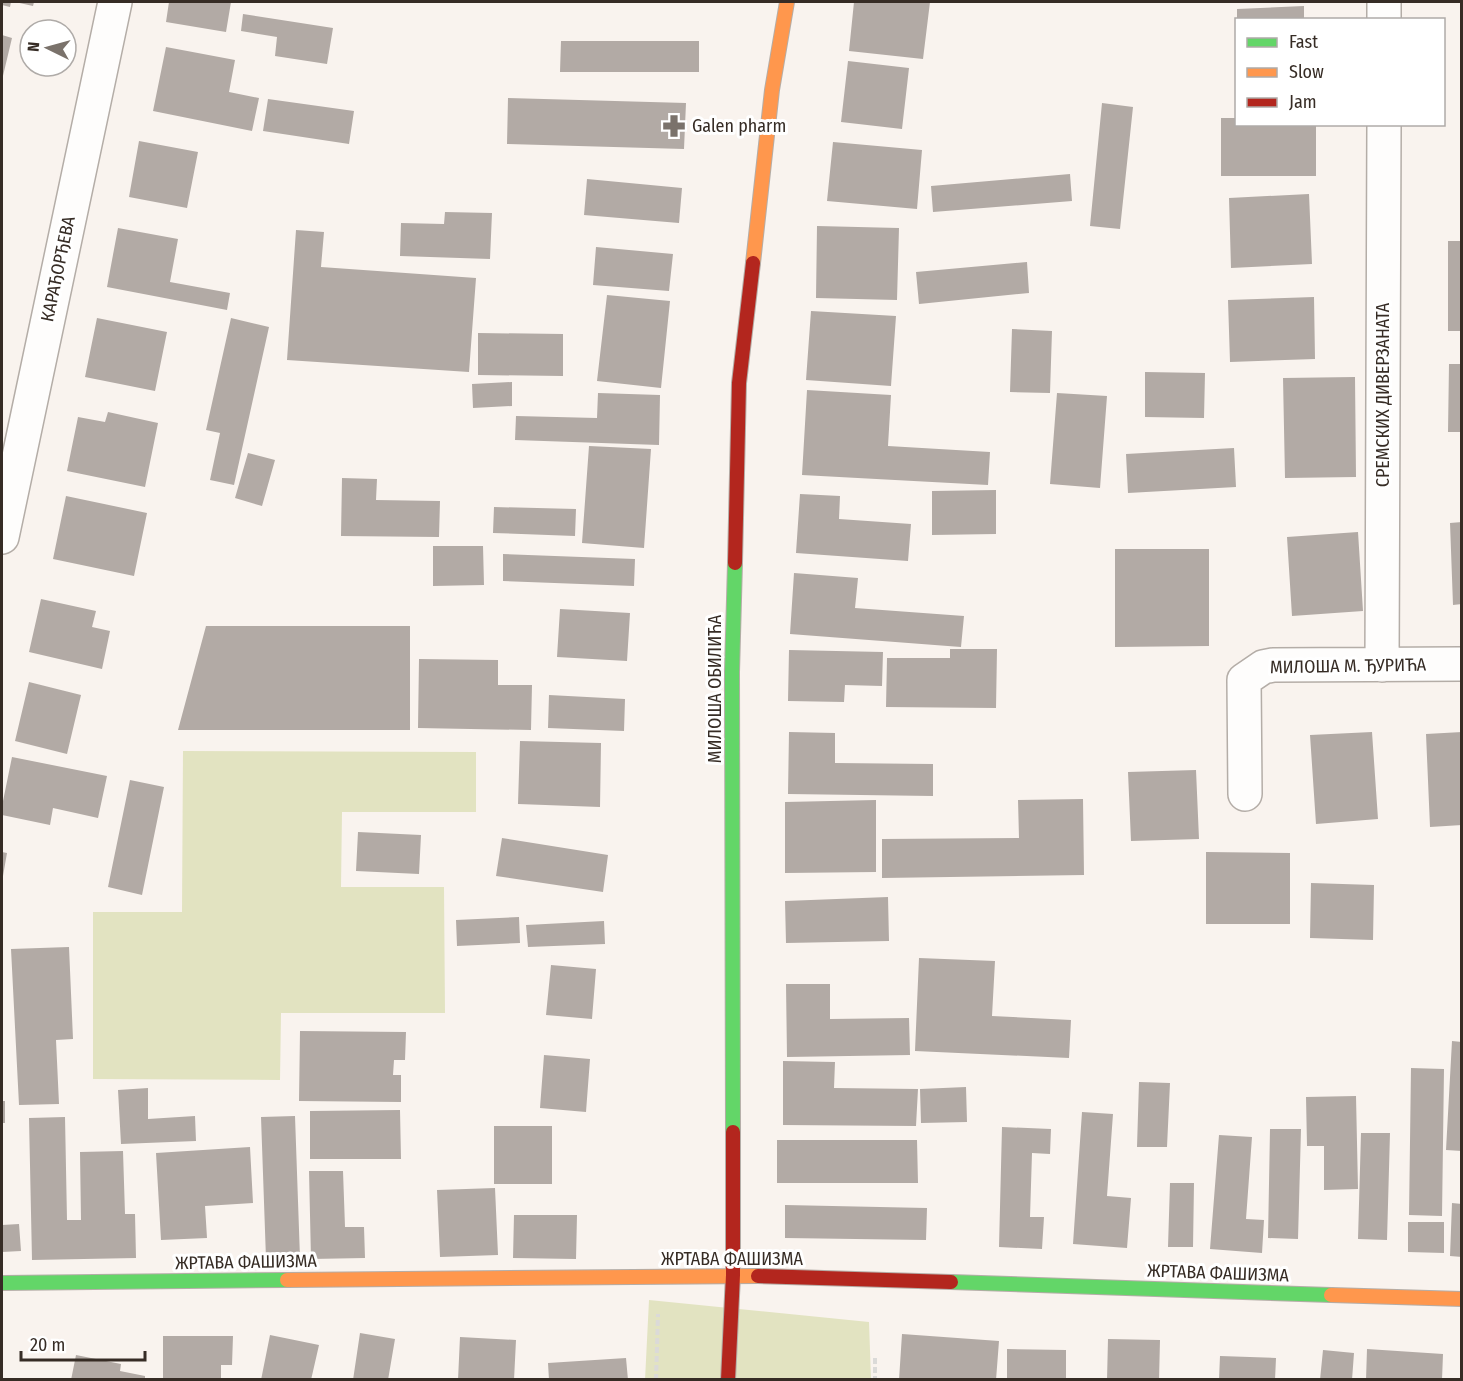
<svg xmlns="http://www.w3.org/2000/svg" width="1463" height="1381" font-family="'Fira Sans Condensed',sans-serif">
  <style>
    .green { fill: #e2e3c1 }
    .building { fill: #b2aaa5 }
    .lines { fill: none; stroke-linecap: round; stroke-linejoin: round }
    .street-casing { stroke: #b4ada7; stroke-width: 36 }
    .fast-casing { stroke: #b4ada7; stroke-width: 16 }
    .slow-casing { stroke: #b4ada7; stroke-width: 16 }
    .jam-casing { stroke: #b4ada7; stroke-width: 16 }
    .path { stroke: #dbdad8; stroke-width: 4; stroke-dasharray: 6 3; stroke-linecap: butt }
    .street { stroke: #fefdfc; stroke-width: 33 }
    .fast { stroke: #63d668; stroke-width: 14 }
    .slow { stroke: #ff974d; stroke-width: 14 }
    .jam { stroke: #b3261e; stroke-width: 14 }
    .labels { text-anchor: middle; stroke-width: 6; stroke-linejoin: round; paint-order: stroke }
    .poi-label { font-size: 18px; fill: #362c25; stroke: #fff; text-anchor: start }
    .street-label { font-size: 18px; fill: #362c25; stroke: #fff }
  </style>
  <rect width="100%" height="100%" fill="#f9f3ee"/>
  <path class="green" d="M183,751L476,752V812H342L341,887H444L445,1013H281L280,1080L93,1079V912H182Z
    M649,1300L869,1322L871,1379L645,1380Z"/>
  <path class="building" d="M2,2H11L10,7L2,5Z
    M15,2H34L33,6Z
    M169,2H231L226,32L166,22Z
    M854,2H930L923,59L849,51Z
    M1304,6V20H1237V9Z
    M243,14L333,28L327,64L275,56L277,37L241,31Z
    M2,35L12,38L2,80Z
    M561,41H699V72H560Z
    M166,47L235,60L229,92L259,98L252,131L153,111Z
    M848,61L909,68L902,129L841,122Z
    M508,98L686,103L684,149L507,144Z
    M268,99L354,111L349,144L263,131Z
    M1102,103L1133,107L1120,229L1090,226Z
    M1221,118H1236V124H1316V176H1221Z
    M139,141L198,152L187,208L129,197Z
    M833,142L922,150L917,209L827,201Z
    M1070,174L1072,201L933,212L931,186Z
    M587,179L682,188L679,223L584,215Z
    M1309,194L1312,264L1231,268L1229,198Z
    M445,212L492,213L490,259L400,256L401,223L444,224Z
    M817,226L899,228L897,300L816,298Z
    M118,228L178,239L170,282L230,293L227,310L107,287Z
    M296,230L324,232L321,267L476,278L469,372L287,360Z
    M1448,241H1462V331H1448Z
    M596,247L673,254L669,291L593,285Z
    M1027,262L1029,293L919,304L916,272Z
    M607,295L670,301L661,388L597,381Z
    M1314,297L1315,359L1230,362L1228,300Z
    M811,311L896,316L891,386L806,380Z
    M97,318L167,332L155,391L85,377Z
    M231,318L269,327L234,485L210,480L220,433L206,430Z
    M1012,329L1052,331L1050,393L1010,392Z
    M478,333L563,334V376L478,375Z
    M1449,364H1462V432H1448Z
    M1145,372L1205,373L1204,418L1145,417Z
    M1355,377L1356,477L1285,478L1283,378Z
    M512,382V406L473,408L472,384Z
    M807,390L891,395L888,446L990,452L988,485L802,475Z
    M598,393L660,395L659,445L515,440L516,416L597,418Z
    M1057,393L1107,396L1100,488L1050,484Z
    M108,412L158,423L145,487L67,471L78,417L105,422Z
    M589,446L651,449L644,548L582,543Z
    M1234,448L1236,487L1128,493L1126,454Z
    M248,453L275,460L262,506L235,498Z
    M342,478L377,479L376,500L440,501L439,537L341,536Z
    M996,490V534L932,535V491Z
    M800,494L840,496L839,519L911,524L908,561L796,553Z
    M66,496L147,513L134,576L53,559Z
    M494,507L576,509L575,536L493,533Z
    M1462,522V604L1453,605L1450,523Z
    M1358,532L1363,611L1292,616L1287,537Z
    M433,546H483L484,585L433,586Z
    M1115,549H1209V646L1115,647Z
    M503,554L635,559L634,586L503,581Z
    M794,573L858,578L855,608L964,616L961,647L790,634Z
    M41,599L96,611L92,627L110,631L102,669L29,652Z
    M560,609L630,613L627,661L557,657Z
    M206,626H410V730H178Z
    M950,649H997L996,708L886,707L887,658H950Z
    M789,650L883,652L882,686L845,685L844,702L788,701Z
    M419,659L498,660V685H532L531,730L418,728Z
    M29,682L81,695L67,754L15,741Z
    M549,695L625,699L624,731L548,728Z
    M789,732L835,733V763L933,764V796L788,794Z
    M1372,732L1378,819L1316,824L1310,735Z
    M1462,732V825L1430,827L1426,734Z
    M520,741L601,743L600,807L518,804Z
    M12,757L107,776L98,818L53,808L50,825L2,815V806Z
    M1196,770L1199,839L1131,841L1128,772Z
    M130,780L164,787L142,895L108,887Z
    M1083,799L1084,875L882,878V839L1019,838L1018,800Z
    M876,800V872L785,873V802Z
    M358,832L421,835L419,874L356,871Z
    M502,838L608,855L603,892L496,876Z
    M2,852L7,853L3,876H2Z
    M1206,852L1290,853V924H1206Z
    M1311,883L1374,885L1373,940L1310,938Z
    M888,897L889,941L786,943L785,901Z
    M519,917L520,943L457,946L456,920Z
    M604,921L605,944L528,947L526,925Z
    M69,947L73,1039L56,1040L59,1104L19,1105L11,949Z
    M919,958L995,961L992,1016L1071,1020L1069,1058L915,1051Z
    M551,965L596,969L592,1019L546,1015Z
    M786,984H830V1019L909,1018L910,1055L787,1057Z
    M300,1031L406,1032L405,1060H394L393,1075H401V1102L299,1101Z
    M1452,1041L1462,1042V1151L1446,1150Z
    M544,1055L590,1059L586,1112L540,1108Z
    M783,1061L835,1062L834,1088L918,1089L916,1126L783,1125Z
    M1411,1068L1444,1069L1442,1216L1409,1215Z
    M1139,1082L1170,1083L1167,1147H1137Z
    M966,1087L967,1122L921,1123L920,1089Z
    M148,1088V1119L195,1116L196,1141L121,1144L118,1090Z
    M1356,1096L1358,1189L1324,1190V1146H1307L1306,1097Z
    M2,1101H5V1123H2Z
    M400,1110L401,1159H310V1111Z
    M1082,1112L1113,1114L1107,1196L1131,1198L1127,1248L1073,1244Z
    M295,1116L300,1258L266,1259L261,1117Z
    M65,1117L67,1220H81L80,1152L123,1151L125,1214H135L136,1258L32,1260L29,1118Z
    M494,1126H552V1184H494Z
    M1002,1127L1051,1129L1050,1154L1032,1153L1030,1217H1044L1042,1249L999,1247Z
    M1270,1129H1301L1298,1239L1268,1238Z
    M1361,1133H1390L1387,1240L1358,1239Z
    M1219,1135L1252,1137L1246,1219L1264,1220L1262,1253L1210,1249Z
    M777,1140H917L918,1183H777Z
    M250,1147L253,1203L205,1206L207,1238L161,1240L156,1153Z
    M309,1171H343L345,1227H364L365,1258L311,1259Z
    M1170,1183H1194L1193,1247H1168Z
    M495,1188L498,1255L440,1257L437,1190Z
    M1452,1203L1462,1204V1257L1450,1256Z
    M785,1205L927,1208L926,1240L785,1238Z
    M514,1215H577L576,1259L513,1258Z
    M1408,1222H1444V1253L1408,1252Z
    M19,1224L21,1251L2,1252V1225Z
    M360,1333L395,1339L388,1380H353Z
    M902,1334L999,1341L996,1380H899Z
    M270,1335L319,1345L311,1380H261Z
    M163,1336H233L232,1365H221V1380H163Z
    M460,1337L516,1340L514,1380H458Z
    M1108,1339L1160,1340L1159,1380H1107Z
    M1007,1349L1066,1350V1380H1007Z
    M1367,1349L1443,1354L1442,1380H1366Z
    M1323,1350L1354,1353L1352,1380H1320Z
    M76,1355L121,1364L120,1371L145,1376V1380H71Z
    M1220,1356L1276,1358L1275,1380H1219Z
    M626,1358L628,1380H549L548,1363Z"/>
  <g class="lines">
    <g class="street-casing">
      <path id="street" d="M1384,20V2
        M2,537L115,2
        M1382,665L1384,124
        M1245,794L1244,680L1263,667L1273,665L1462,664"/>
    </g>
    <g class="fast-casing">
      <path id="fast" d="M733,1132L732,672L735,563
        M951,1282L1331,1295
        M2,1283L287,1280"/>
    </g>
    <g class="slow-casing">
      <path id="slow" d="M753,263L772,90L787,2
        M287,1280L758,1276
        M1331,1295L1462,1299"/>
    </g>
    <g class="jam-casing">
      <path id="jam" d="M735,563L739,383L753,263
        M758,1276L951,1282
        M728,1380L733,1275V1132"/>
    </g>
    <path class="path" d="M875,1358V1380
      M656,1380L658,1314"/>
    <use href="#street" class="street"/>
    <use href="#fast" class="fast"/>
    <use href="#slow" class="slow"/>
    <use href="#jam" class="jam"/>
  </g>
  <defs>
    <g id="pharmacy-bare" transform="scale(1.8)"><path d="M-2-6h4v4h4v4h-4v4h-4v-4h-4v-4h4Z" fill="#7a726b" stroke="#fff" stroke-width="2.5" paint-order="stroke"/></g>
  </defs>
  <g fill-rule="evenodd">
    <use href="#pharmacy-bare" x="674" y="126"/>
  </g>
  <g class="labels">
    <g class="poi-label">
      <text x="692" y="132">Galen pharm</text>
    </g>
    <g class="street-label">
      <text transform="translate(58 269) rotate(-78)" y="6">КАРАЂОРЂЕВА</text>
      <text transform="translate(1383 395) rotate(-90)" y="6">СРЕМСКИХ ДИВЕРЗАНАТА</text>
      <text transform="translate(1348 666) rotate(-1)" y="6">МИЛОША М. ЂУРИЋА</text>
      <text transform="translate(715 689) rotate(-90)" y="6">МИЛОША ОБИЛИЋА</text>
      <text x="732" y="1265">ЖРТАВА ФАШИЗМА</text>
      <text transform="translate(246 1262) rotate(-1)" y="6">ЖРТАВА ФАШИЗМА</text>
      <text transform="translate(1218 1273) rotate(2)" y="6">ЖРТАВА ФАШИЗМА</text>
    </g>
  </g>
  <rect width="1463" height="1381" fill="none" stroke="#362c25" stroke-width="6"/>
  <rect x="1235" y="18" width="210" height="108" fill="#ffffff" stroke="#afaba8" stroke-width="1.5"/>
  <rect x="1247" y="38" width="30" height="9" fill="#63d668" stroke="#afaba8" stroke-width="1.5"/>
  <text x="1289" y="48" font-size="18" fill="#362c25">Fast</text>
  <rect x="1247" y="68" width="30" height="9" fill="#ff974d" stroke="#afaba8" stroke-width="1.5"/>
  <text x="1289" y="78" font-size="18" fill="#362c25">Slow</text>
  <rect x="1247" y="98" width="30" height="9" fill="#b3261e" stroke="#afaba8" stroke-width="1.5"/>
  <text x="1289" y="108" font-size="18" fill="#362c25">Jam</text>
  <g transform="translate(48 48) rotate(275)"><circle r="28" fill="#ffffff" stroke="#afaba8" stroke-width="1.5"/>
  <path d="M0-4.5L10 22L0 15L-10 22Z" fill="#7a726b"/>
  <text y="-9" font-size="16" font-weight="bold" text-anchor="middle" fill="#362c25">N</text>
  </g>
  <path d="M21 1351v9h124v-9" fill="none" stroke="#362c25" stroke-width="3"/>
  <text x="30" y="1351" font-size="18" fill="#362c25" stroke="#ffffff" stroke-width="4.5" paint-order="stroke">20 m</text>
</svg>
